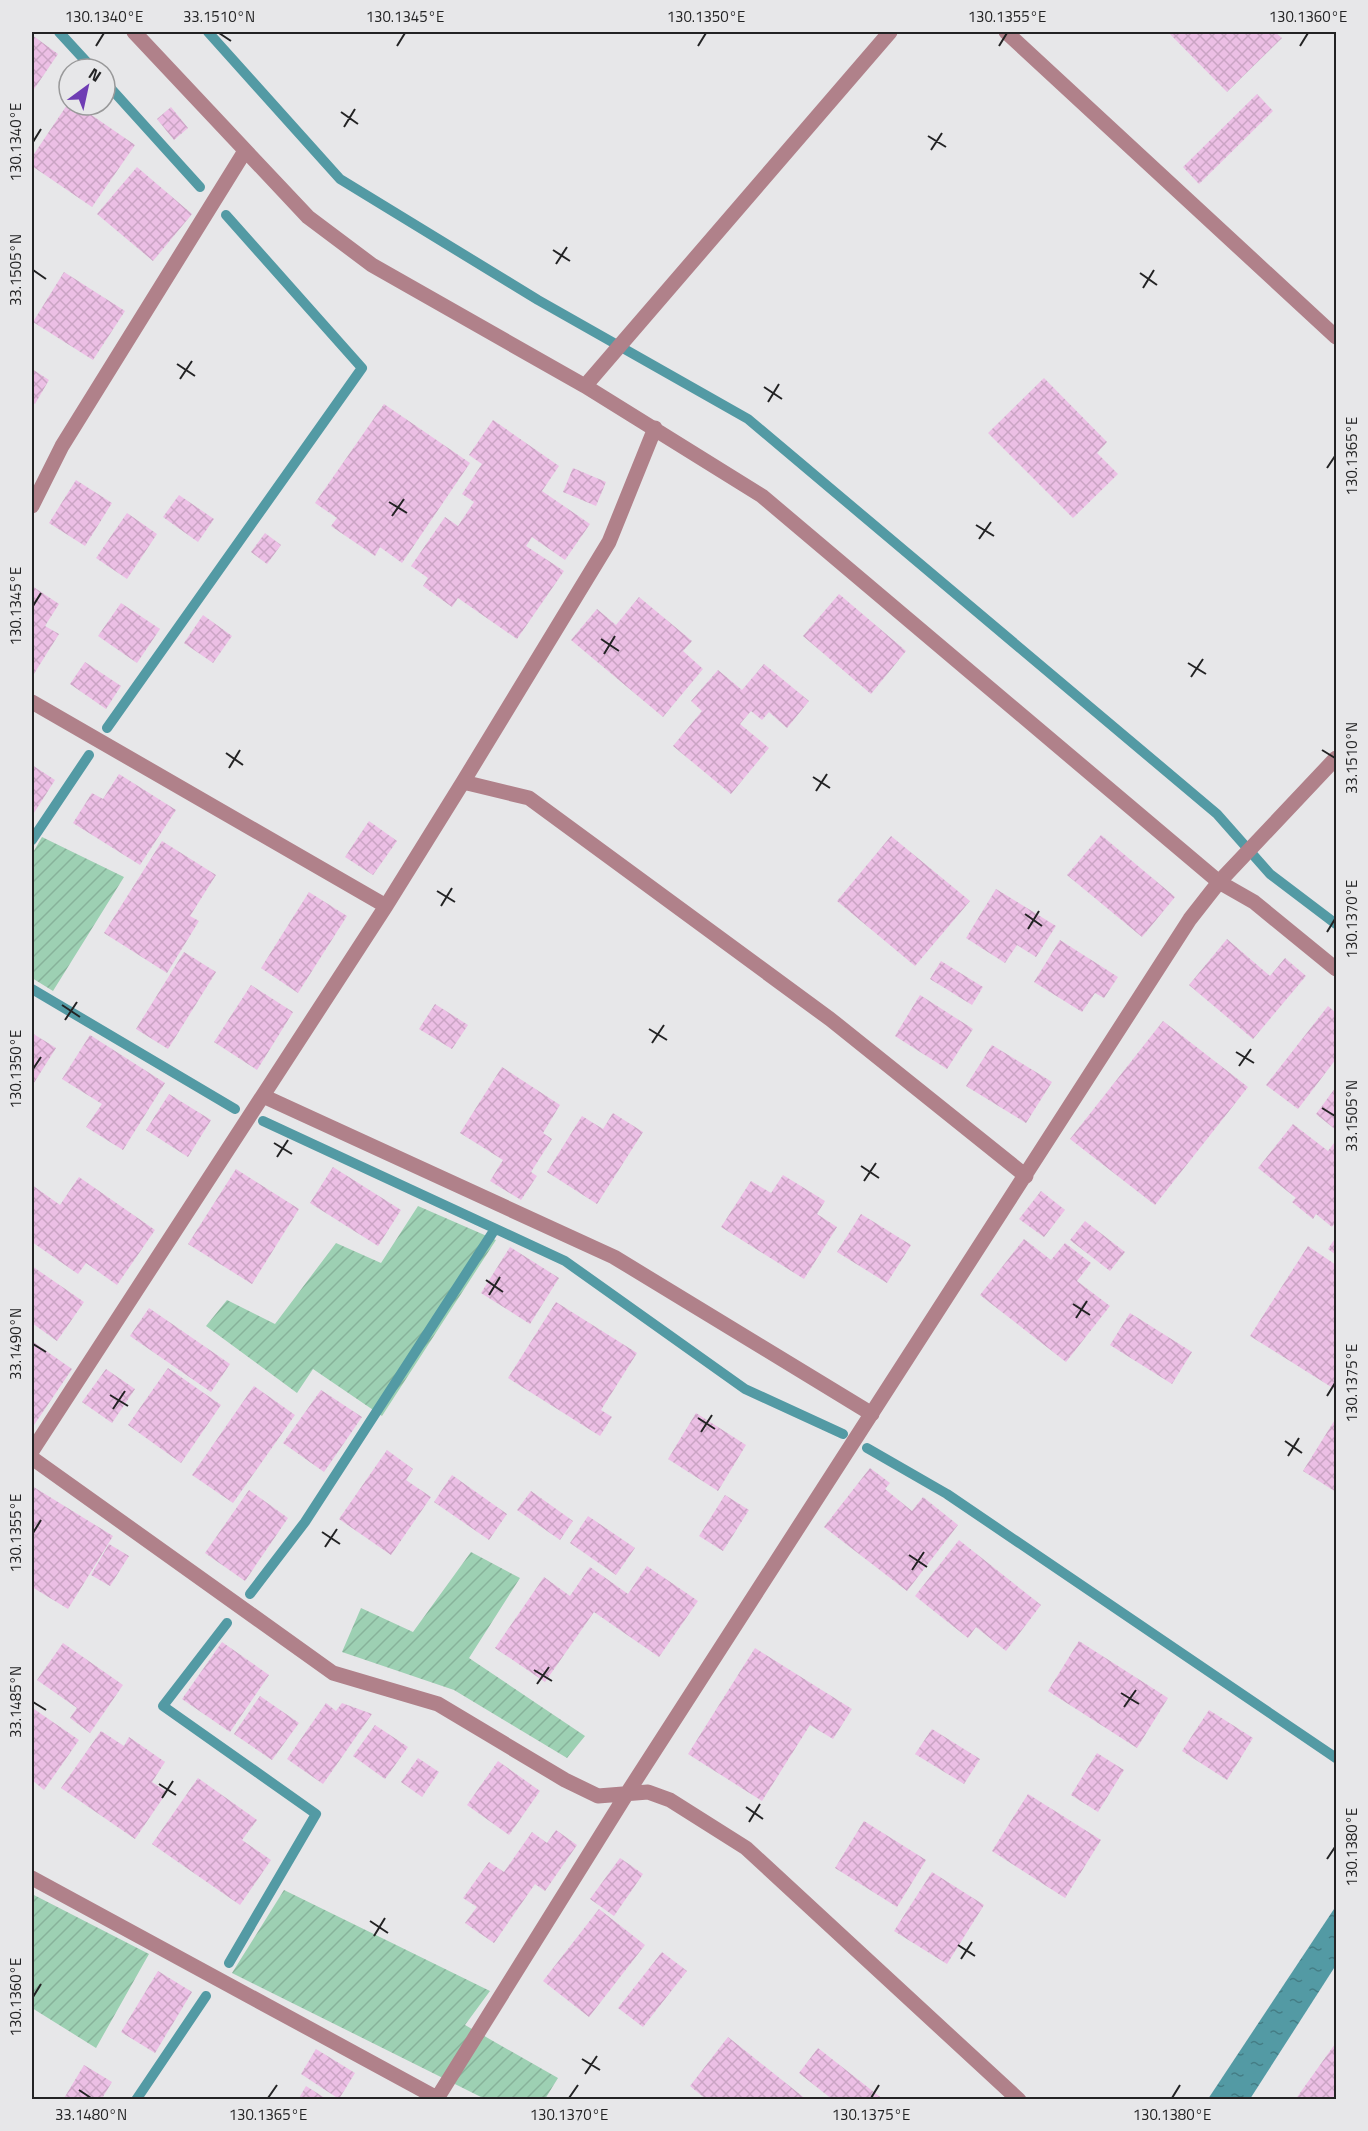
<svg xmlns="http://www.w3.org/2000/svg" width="1368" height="2131" font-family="'Titillium Web',sans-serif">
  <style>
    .garden { fill: url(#garden-furrows) }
    .water { fill: url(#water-ripples) }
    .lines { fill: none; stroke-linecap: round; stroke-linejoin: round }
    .stream { stroke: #539aa4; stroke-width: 10 }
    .building { fill: url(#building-cross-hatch) }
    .street { stroke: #b0818a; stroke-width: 15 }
    .ticks { fill: none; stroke: #232324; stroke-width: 2 }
    .neatline { fill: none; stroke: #232324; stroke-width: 2 }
    .ticks-label { font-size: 15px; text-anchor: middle; fill: #232324 }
  </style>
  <defs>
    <pattern id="garden-furrows" width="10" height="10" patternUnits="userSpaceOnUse" patternTransform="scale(1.5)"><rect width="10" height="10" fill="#9dd0b3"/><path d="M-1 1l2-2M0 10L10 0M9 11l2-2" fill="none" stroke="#87b29a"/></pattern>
    <pattern id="water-ripples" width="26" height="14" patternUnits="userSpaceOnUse" patternTransform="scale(1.5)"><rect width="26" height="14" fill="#539aa4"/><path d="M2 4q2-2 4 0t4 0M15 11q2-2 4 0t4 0" fill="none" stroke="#447d85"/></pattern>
    <pattern id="building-cross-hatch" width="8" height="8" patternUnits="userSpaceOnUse" patternTransform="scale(1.5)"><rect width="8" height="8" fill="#ecbfe5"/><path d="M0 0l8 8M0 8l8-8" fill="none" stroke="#caa4c4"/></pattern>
  </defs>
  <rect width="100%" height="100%" fill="#e7e7e9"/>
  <path class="garden" d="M42,837L124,877L53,991L32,978V854Z
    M418,1206L496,1240L382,1416L313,1369L297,1393L206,1326L227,1300L275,1324L336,1243L381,1263Z
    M471,1552L520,1578L469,1658L585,1736L567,1758L454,1690L342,1652L361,1608L413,1632Z
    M284,1890L490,1991L465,2025L558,2078L545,2099H485L232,1973Z
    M32,1894L149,1954L96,2048L32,2008Z"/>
  <path class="water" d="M1336,1906V1965L1250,2099H1208Z"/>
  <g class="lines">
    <path class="stream" d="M59,32L93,69
      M208,32L340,179L538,300L748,419L1217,814L1270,874L1336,924
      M105,82L200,187
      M107,728L362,368L226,215
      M32,840L89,755
      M32,989L235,1109
      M263,1121L565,1261L745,1389L843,1434
      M867,1448L947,1494L1336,1758
      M250,1594L305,1522L495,1229
      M227,1623L163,1706L316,1814L229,1963
      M136,2100L206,1996"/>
  </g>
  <path class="building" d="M1168,32H1275L1282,38L1227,92Z
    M32,35L58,54L32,92Z
    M1257,94L1273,111L1199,184L1183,167Z
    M69,102V105H77L135,145L92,207L32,166V157Z
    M171,107L188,128L174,140L157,119Z
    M137,167L192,214L153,261L97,214Z
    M64,272L125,311L93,360L33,322Z
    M32,369L49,380L35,404L32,402Z
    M1044,378L1107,442L1097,453L1118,474L1073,518L988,433Z
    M384,404L470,463L402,563L380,547L375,556L331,526L337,518L315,503Z
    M493,420L559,466L542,491L590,524L565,560L532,537L526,546L564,571L517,639L458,598L452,607L423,586L428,578L411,566L445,517L458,526L474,502L462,494L482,464L469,455Z
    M573,468L606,482L596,506L563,492Z
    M76,480L112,503L85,546L49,523Z
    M179,495L214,519L198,542L163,517Z
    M127,513L157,534L127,579L96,558Z
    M265,533L281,545L267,564L251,552Z
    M32,586L59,604L45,626L59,634L32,677Z
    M839,594L906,651L871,694L803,636Z
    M639,597L692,641L683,651L703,669L663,717L571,640L597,609L616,625Z
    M121,603L160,629L137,663L98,636Z
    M203,615L232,636L213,663L184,643Z
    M85,662L121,686L106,709L70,684Z
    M764,664L809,701L787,728L769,712L762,720L751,711L740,724L769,748L731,794L673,746L702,711L691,701L718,670L742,690Z
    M32,765L55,780L32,816Z
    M119,774L176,810L140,865L73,823L92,793L103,799Z
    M369,821L397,841L373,875L345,857Z
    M1101,835L1175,897L1142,937L1067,875Z
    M891,836L970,901L915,966L837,901Z
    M162,841L216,875L190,916L199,921L167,973L104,933Z
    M996,889L1056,926L1036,957L1017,945L1005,963L966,938Z
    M309,892L347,916L298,993L261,968Z
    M1227,939L1270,976L1285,958L1306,976L1253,1039L1189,985Z
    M1060,940L1118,977L1104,998L1095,993L1082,1012L1034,982Z
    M184,952L216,972L168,1049L136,1029Z
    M941,961L983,987L972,1005L930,979Z
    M251,985L293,1012L257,1070L214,1042Z
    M920,995L973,1029L947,1069L895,1036Z
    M435,1004L468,1025L452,1049L419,1029Z
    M1328,1006L1336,1013V1059L1298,1109L1266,1085Z
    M1163,1021L1248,1087L1155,1205L1070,1139Z
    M32,1033L56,1048L32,1086Z
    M90,1035L165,1083L123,1150L86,1127L102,1104L62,1079Z
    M992,1045L1052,1082L1026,1123L966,1086Z
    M502,1067L560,1105L543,1133L552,1139L531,1172L537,1176L521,1200L490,1181L503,1160L460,1133Z
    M1336,1087V1130L1316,1114Z
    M169,1094L211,1120L188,1157L146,1130Z
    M613,1113L643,1132L597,1204L547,1172L582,1116L603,1129Z
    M1293,1124L1328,1151L1334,1143L1336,1145V1221L1332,1227L1316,1214L1313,1219L1292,1202L1296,1198L1258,1168Z
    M333,1167L401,1210L378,1246L310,1203Z
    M236,1169L299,1209L252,1284L188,1244Z
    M783,1175L825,1201L817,1214L837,1227L804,1279L721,1227L751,1181L771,1193Z
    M79,1177L155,1230L117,1285L86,1263L78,1274L32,1242V1185L60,1205Z
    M1041,1191L1065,1210L1044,1237L1019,1219Z
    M861,1214L911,1245L887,1283L837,1252Z
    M1085,1221L1125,1252L1110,1271L1070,1240Z
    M1336,1237V1255L1328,1249Z
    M1024,1239L1051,1260L1065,1243L1091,1263L1077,1281L1110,1306L1066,1362L980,1295Z
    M1308,1246L1336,1265V1390L1250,1336Z
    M510,1247L559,1278L530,1324L481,1293Z
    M32,1266L84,1302L57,1341L32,1323Z
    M556,1302L637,1353L601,1410L612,1417L600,1436L508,1378Z
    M149,1308L230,1364L211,1392L130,1336Z
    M1130,1313L1192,1352L1172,1384L1110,1345Z
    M32,1341L72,1369L32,1428Z
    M168,1368L221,1405L181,1463L128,1425Z
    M106,1369L135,1389L112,1423L82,1402Z
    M254,1386L295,1415L233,1503L192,1475Z
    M321,1390L362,1417L324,1472L283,1443Z
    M696,1413L746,1445L718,1491L668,1459Z
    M1336,1418V1492L1303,1471Z
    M387,1450L413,1469L406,1480L431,1497L391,1555L339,1519Z
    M870,1468L890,1483L885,1489L912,1511L923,1497L958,1525L907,1591L824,1527Z
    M452,1475L507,1514L489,1540L434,1502Z
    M32,1486L113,1536L68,1609L32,1587Z
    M249,1490L288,1518L245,1581L205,1553Z
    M531,1491L573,1521L560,1540L517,1510Z
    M725,1495L749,1510L723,1551L699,1536Z
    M588,1516L635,1548L616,1575L570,1543Z
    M959,1540L1041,1605L1006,1651L976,1627L968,1638L915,1596Z
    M109,1544L129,1556L110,1586L91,1575Z
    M647,1566L698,1601L659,1657L594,1612L545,1682L495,1648L544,1577L570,1596L590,1567L628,1594Z
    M1079,1641L1168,1698L1137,1748L1048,1691Z
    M222,1642L269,1675L230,1732L182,1699Z
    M63,1643L123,1685L90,1733L70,1718L77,1708L37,1680Z
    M755,1648L852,1709L833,1739L810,1725L762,1801L688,1754Z
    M260,1696L299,1723L272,1760L234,1734Z
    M326,1703L336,1711L342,1703L372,1714L323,1784L287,1759Z
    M34,1709L79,1740L44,1790L32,1780V1712Z
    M1209,1710L1253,1738L1227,1780L1182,1751Z
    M375,1725L408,1747L385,1779L353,1756Z
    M932,1729L980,1759L964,1784L915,1754Z
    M101,1731L124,1746L129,1737L165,1762L152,1782L167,1792L135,1839L61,1788Z
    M1097,1753L1124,1770L1098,1812L1071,1795Z
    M418,1758L439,1772L422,1797L401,1782Z
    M498,1761L540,1791L509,1835L467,1805Z
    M198,1778L257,1820L242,1840L271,1860L240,1905L152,1844Z
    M1028,1794L1101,1840L1065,1898L992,1851Z
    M864,1821L926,1860L897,1907L835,1868Z
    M556,1830L577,1845L545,1891L535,1884L494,1943L465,1923L477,1907L463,1898L489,1862L504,1872L532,1832L547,1843Z
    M620,1858L643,1874L614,1916L590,1899Z
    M932,1872L984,1905L947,1964L894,1931Z
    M599,1909L645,1945L589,2017L543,1981Z
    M662,1952L687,1971L643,2027L618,2008Z
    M158,1971L192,1992L155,2053L121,2032Z
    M728,2037L807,2100H707L690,2086Z
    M1335,2044L1336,2045V2100H1295Z
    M818,2048L884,2100H833L799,2073Z
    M316,2049L355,2073L339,2099L301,2074Z
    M84,2065L112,2082L101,2100H63Z
    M306,2086L328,2100H298Z"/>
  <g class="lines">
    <path class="street" d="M134,32L308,217L372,265L585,386L762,496L1219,882L1254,902L1336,969
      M1006,32L1336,337
      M585,386L890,32
      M32,506L62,446L245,151
      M32,702L386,906
      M463,782L529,798L830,1019L1026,1176
      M263,1096L614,1257L872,1414
      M32,1451L386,906L463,782L609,542L655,428
      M32,1458L333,1673L438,1704L565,1780L598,1796L648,1792L670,1800L746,1848L1019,2100
      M32,1878L437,2098
      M436,2100L626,1795L1190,919L1219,882L1336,758"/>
  </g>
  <path class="ticks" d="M219,33L231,41M96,46L104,33M397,46L405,33M698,46L706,33M999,46L1007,33M1300,46L1308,33M341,112L358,124M344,127L355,109M928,136L946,147M33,142L41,129M931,150L942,133M553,250L570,261M556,264L567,247M33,270L46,279M1140,273L1157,285M1143,288L1154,270M177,364L195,376M180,379L192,361M764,387L782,399M768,402L779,384M1327,468L1335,456M389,502L407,513M392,516L404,499M976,525L994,536M979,539L991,522M33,606L41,593M601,639L619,651M604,654L615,636M1188,663L1206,674M1191,677L1203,659M1322,750L1335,758M226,753L243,765M229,768L240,750M813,777L830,788M816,791L827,774M437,891L455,902M441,906L452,888M1025,914L1042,926M1028,929L1039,911M1327,932L1335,919M62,1005L80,1017M65,1020L77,1002M649,1029L667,1040M652,1043L664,1025M1236,1052L1254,1063M1239,1066L1251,1049M33,1069L41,1057M1322,1108L1335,1116M274,1143L292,1154M277,1157L288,1140M861,1166L879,1178M864,1181L876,1163M486,1280L503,1292M489,1295L500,1277M1073,1304L1090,1315M1076,1318L1087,1301M33,1344L46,1352M110,1395L128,1406M1327,1396L1335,1383M113,1409L125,1391M698,1418L715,1429M701,1432L712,1415M1285,1441L1302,1453M1288,1456L1299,1438M322,1532L340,1544M33,1533L41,1520M325,1547L337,1529M909,1555L927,1567M912,1570L924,1552M534,1670L552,1681M537,1684L549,1667M1121,1693L1139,1704M33,1702L46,1710M1124,1707L1136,1690M159,1784L176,1795M162,1798L173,1781M746,1807L763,1819M749,1822L760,1804M1327,1859L1335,1847M370,1921L388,1933M374,1936L385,1918M958,1945L975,1956M961,1959L972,1942M33,1997L41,1984M582,2059L600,2070M585,2074L597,2056M79,2090L91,2098M268,2098L277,2085M569,2098L578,2085M871,2098L879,2085M1172,2098L1180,2085"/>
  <rect width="1368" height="2131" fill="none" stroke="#e7e7e9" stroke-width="66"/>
  <g transform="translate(87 87) rotate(33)"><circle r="28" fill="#e7e7e9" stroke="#99999a" stroke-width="1.5"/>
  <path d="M0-4.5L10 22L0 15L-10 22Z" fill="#6f3db4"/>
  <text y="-9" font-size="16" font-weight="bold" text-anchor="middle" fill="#232324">N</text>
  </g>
  <rect x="33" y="33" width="1302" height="2065" class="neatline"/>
  <g class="ticks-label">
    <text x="104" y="22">130.1340°E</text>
    <text x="219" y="22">33.1510°N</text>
    <text x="405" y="22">130.1345°E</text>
    <text x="706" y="22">130.1350°E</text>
    <text x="1007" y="22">130.1355°E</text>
    <text x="1308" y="22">130.1360°E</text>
    <text transform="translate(16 142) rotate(-90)" y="5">130.1340°E</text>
    <text transform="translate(16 270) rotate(-90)" y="5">33.1505°N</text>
    <text transform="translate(1352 456) rotate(-90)" y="5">130.1365°E</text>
    <text transform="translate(16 606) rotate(-90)" y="5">130.1345°E</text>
    <text transform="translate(1352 758) rotate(-90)" y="5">33.1510°N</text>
    <text transform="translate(1352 919) rotate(-90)" y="5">130.1370°E</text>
    <text transform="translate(16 1069) rotate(-90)" y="5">130.1350°E</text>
    <text transform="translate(1352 1116) rotate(-90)" y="5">33.1505°N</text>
    <text transform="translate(16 1344) rotate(-90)" y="5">33.1490°N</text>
    <text transform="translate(1352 1383) rotate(-90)" y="5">130.1375°E</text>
    <text transform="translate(16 1533) rotate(-90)" y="5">130.1355°E</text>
    <text transform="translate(16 1702) rotate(-90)" y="5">33.1485°N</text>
    <text transform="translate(1352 1847) rotate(-90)" y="5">130.1380°E</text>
    <text transform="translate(16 1997) rotate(-90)" y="5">130.1360°E</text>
    <text x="91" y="2120">33.1480°N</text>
    <text x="268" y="2120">130.1365°E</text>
    <text x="569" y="2120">130.1370°E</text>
    <text x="871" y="2120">130.1375°E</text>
    <text x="1172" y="2120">130.1380°E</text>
  </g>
</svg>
